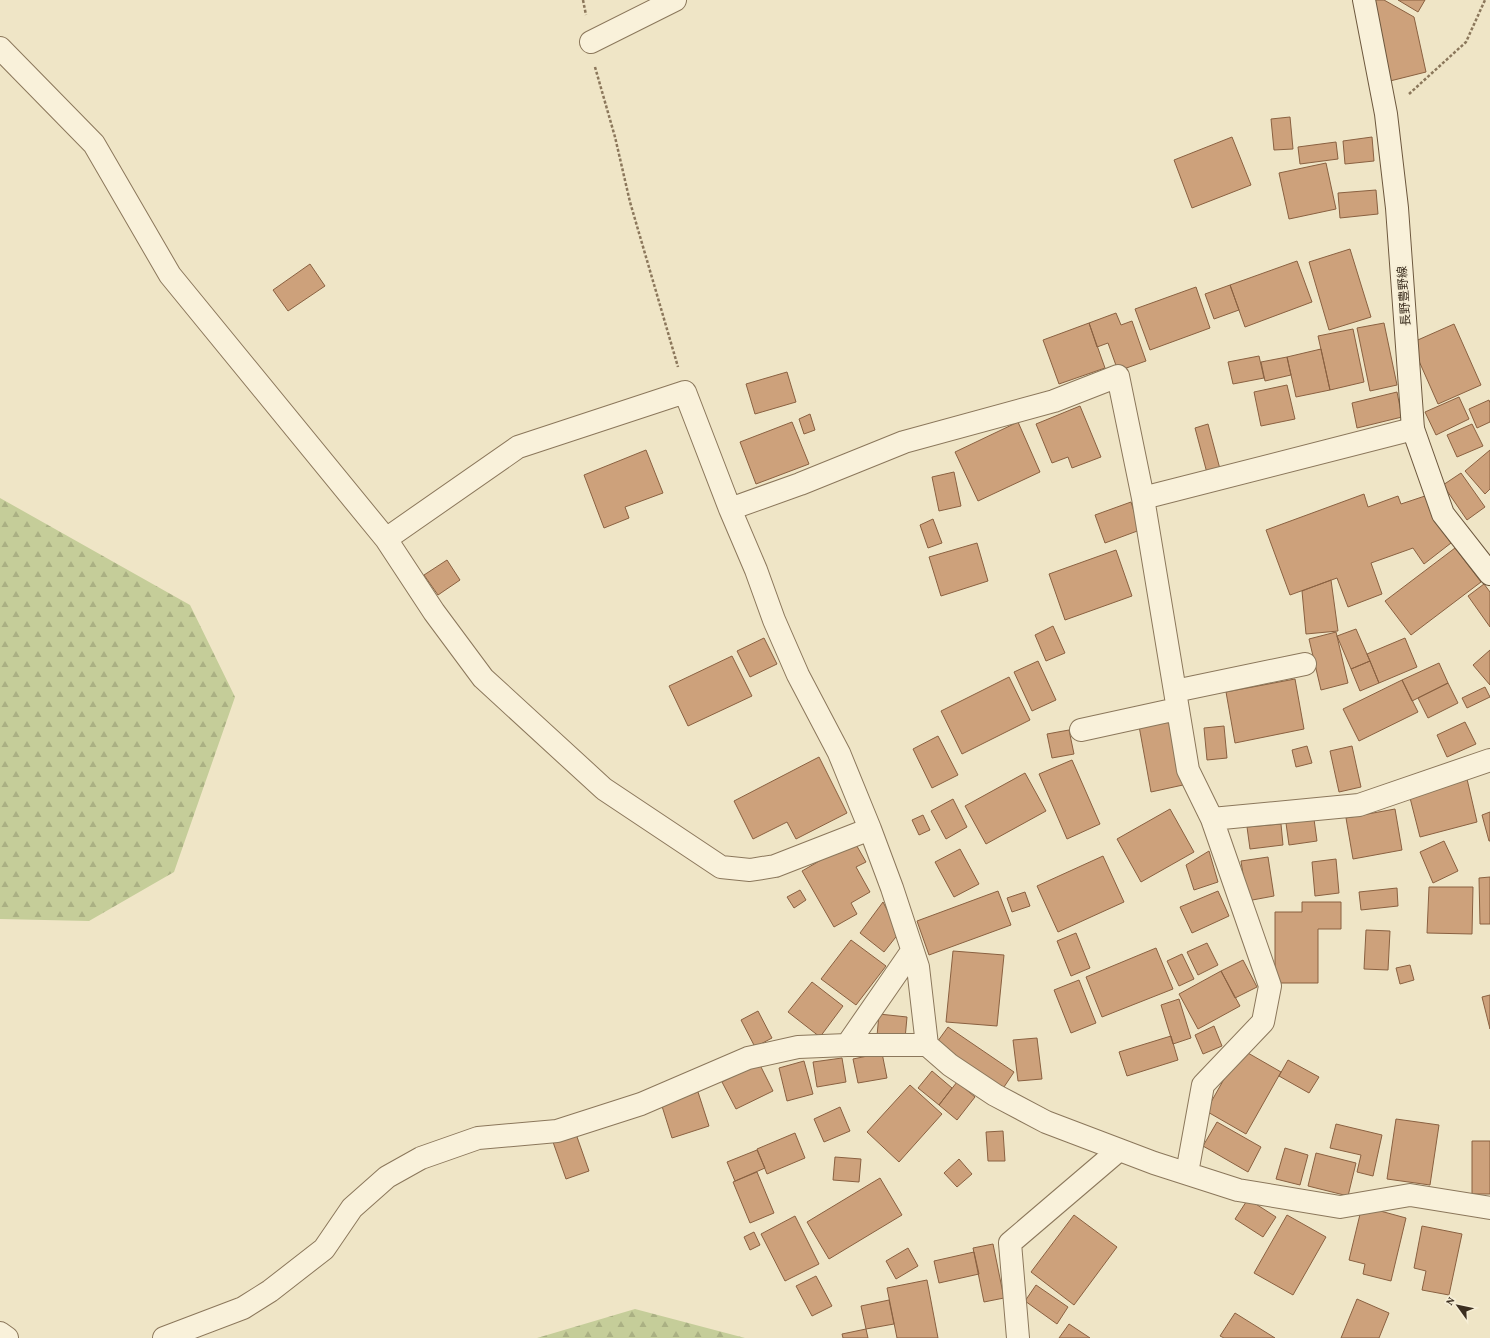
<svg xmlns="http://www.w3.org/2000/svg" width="1490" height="1338" font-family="'Crimson Pro','Noto Sans JP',serif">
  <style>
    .forest { fill: url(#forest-firs) }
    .building { fill: #cda17b; stroke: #8a6141 }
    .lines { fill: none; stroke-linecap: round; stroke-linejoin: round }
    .minor-casing { stroke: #8b775b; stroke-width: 24 }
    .secondary-casing { stroke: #6d583e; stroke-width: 24 }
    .path { stroke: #8b775b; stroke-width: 2.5; stroke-dasharray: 3 2; stroke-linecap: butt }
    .minor { stroke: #f9f1da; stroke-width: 22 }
    .secondary { stroke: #f9f1da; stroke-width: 22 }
    .labels { text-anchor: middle; stroke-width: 4; stroke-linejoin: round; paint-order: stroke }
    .street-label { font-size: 12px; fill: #3b2e1f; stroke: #f6eed6 }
  </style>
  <defs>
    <pattern id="forest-firs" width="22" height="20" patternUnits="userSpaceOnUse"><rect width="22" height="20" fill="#c5cd99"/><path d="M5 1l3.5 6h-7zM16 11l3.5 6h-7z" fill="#aab083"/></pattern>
  </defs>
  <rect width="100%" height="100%" fill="#efe5c6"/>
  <path class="forest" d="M0,498L190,605L235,697L174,872L89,921L0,919Z
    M635,1309L745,1338H537Z"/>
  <path class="building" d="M1373,0H1384L1414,17L1426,72L1390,81Z
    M1398,0H1425L1418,12Z
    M1290,117L1293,149L1274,150L1271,119Z
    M1232,137L1251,185L1192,208L1174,160Z
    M1372,137L1374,161L1345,164L1343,141Z
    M1336,142L1338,159L1300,164L1298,147Z
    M1326,163L1336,209L1289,219L1279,173Z
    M1376,190L1378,214L1340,218L1338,193Z
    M1350,249L1371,317L1329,330L1309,262Z
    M1297,261L1312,302L1245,327L1230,285Z
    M310,264L325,286L288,311L273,290Z
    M1230,285L1239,310L1214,319L1205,294Z
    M1196,287L1210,328L1150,350L1135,309Z
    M1116,313L1121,325L1132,321L1146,361L1118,371L1108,343L1097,347L1089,323Z
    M1089,323L1105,368L1059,384L1043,340Z
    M1384,323L1397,385L1370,391L1357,328Z
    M1454,324L1481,385L1438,404L1411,343Z
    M1353,329L1364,382L1330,390L1318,336Z
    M1321,349L1330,390L1296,397L1287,357Z
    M1259,356L1264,378L1233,384L1228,362Z
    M1287,357L1291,375L1265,381L1261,362Z
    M787,372L796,402L755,414L746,384Z
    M1287,385L1295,419L1261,426L1254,392Z
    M1397,392L1402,417L1357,428L1352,403Z
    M1459,397L1469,419L1436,435L1425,412Z
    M1489,400L1490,403V422L1477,428L1469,409Z
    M1080,406L1101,457L1072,468L1068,457L1052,463L1036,424Z
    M810,414L815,430L804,434L799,419Z
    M792,422L809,464L756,484L740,442Z
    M1018,422L1040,472L978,501L955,452Z
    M1208,424L1220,469L1207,473L1195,428Z
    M1472,424L1483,446L1457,457L1447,435Z
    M646,450L663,493L625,507L629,518L604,528L584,475Z
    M1490,450V489L1485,494L1465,471Z
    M954,472L961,506L939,511L932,477Z
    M1461,473L1485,507L1467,520L1443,485Z
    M1364,494L1368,507L1398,496L1401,504L1425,496L1435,521L1451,543L1424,564L1413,548L1371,563L1382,594L1348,607L1337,578L1290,595L1266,530Z
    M1131,502L1140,530L1105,543L1095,515Z
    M933,519L942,543L928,548L920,525Z
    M977,543L988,581L941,596L929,557Z
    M1455,548L1481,582L1411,635L1385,601Z
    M1116,550L1132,596L1065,620L1049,574Z
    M447,560L460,580L438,595L424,575Z
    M1331,580L1338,631L1306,634L1302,591Z
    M1484,584L1490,592V627L1468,596Z
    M1053,626L1065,653L1046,661L1035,635Z
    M1356,629L1370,661L1351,669L1337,636Z
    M1336,632L1348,683L1321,690L1309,639Z
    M764,638L777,664L750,677L737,651Z
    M1405,638L1417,667L1379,683L1367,654Z
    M1490,650V685L1473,665Z
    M732,656L752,696L688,726L669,686Z
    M1038,661L1056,700L1032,711L1014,672Z
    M1370,661L1379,683L1360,691L1351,669Z
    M1439,663L1448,683L1412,701L1402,680Z
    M1009,677L1030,720L962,754L941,711Z
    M1295,679L1304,729L1235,743L1226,692Z
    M1402,680L1418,712L1359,741L1343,709Z
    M1448,683L1458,703L1428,718L1418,698Z
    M1485,687L1490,697L1467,708L1462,698Z
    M1171,720L1183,785L1151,792L1139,726Z
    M1465,722L1476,744L1447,757L1437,735Z
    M1224,726L1227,758L1207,760L1204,728Z
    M1069,730L1074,754L1052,758L1047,734Z
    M938,736L958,775L932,788L913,749Z
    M1307,746L1312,763L1296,767L1292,750Z
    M1352,746L1361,787L1339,792L1330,751Z
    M819,757L847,813L796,839L787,822L753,839L734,801Z
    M1072,760L1100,824L1067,839L1039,774Z
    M1025,773L1046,811L986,844L965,806Z
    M1467,779L1477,822L1420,837L1409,794Z
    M953,799L967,827L946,839L931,811Z
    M1170,809L1194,852L1141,882L1117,839Z
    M1395,809L1402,850L1353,859L1346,818Z
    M1313,812L1317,841L1289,845L1285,816Z
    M1490,812V841H1489L1482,815Z
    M923,815L930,830L919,835L912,820Z
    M1281,824L1283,845L1250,849L1247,827Z
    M854,841L866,862L856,867L870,892L851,903L857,914L834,927L802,871Z
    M1444,841L1458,871L1433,883L1420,852Z
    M960,849L979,884L954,897L935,862Z
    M1209,851L1218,882L1194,890L1186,865Z
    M1103,856L1124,902L1058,932L1037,886Z
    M1268,857L1274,896L1247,901L1241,861Z
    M1336,859L1339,893L1315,896L1312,862Z
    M1490,877V924H1480L1479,878Z
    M1429,887H1473L1472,934L1427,933Z
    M1397,888L1398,906L1361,910L1359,892Z
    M800,890L806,900L794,908L787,897Z
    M998,891L1011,925L929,955L917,921Z
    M1218,891L1229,916L1192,933L1180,907Z
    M1025,892L1030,906L1012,912L1007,898Z
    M883,902L899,933L884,952L860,933Z
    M1302,902H1341V929H1318V983H1275V912H1302Z
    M1366,930L1390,931L1388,970L1364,969Z
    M1076,933L1090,968L1071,976L1057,941Z
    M851,940L886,966L856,1005L821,979Z
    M1207,943L1218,965L1198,975L1187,952Z
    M1156,948L1173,989L1102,1017L1086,977Z
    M953,951L1004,955L997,1026L946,1022Z
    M1182,954L1194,979L1179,986L1167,961Z
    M1243,960L1257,987L1235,998L1221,971Z
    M1410,965L1414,980L1400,984L1396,968Z
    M1221,971L1240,1006L1198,1029L1179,994Z
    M1079,980L1096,1023L1071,1033L1054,990Z
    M812,982L843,1006L820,1037L788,1012Z
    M1490,995V1029L1482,997Z
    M1179,999L1191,1038L1173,1044L1161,1005Z
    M758,1011L772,1038L755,1047L741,1020Z
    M879,1014L907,1017L905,1039L877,1036Z
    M1214,1026L1222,1046L1203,1054L1195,1035Z
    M948,1027L1014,1072L1002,1090L935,1045Z
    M1171,1036L1178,1060L1127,1076L1119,1052Z
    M1037,1038L1042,1079L1018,1081L1013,1040Z
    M1241,1049L1281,1072L1246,1134L1206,1111Z
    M882,1053L887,1078L858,1083L853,1059Z
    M842,1058L846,1082L817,1087L813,1062Z
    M1288,1060L1319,1077L1309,1093L1279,1076Z
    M804,1061L813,1094L787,1101L779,1068Z
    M759,1063L773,1091L736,1109L722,1082Z
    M932,1071L952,1088L939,1105L918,1088Z
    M957,1082L975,1097L957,1120L939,1105Z
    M910,1085L942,1114L899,1162L867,1132Z
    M698,1092L709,1126L672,1138L661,1103Z
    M840,1107L850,1131L824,1142L814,1119Z
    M1396,1119L1439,1125L1430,1185L1387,1179Z
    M1217,1122L1261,1147L1248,1172L1203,1146Z
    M1336,1124L1382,1135L1373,1176L1357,1172L1361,1155L1330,1148Z
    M1003,1131L1005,1161H988L986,1132Z
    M795,1133L805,1158L767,1174L757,1149Z
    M576,1134L589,1171L566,1179L553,1142Z
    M1472,1141H1490V1194H1472Z
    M1285,1148L1308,1155L1300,1185L1276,1179Z
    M757,1150L765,1168L735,1181L727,1162Z
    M1316,1153L1356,1163L1348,1196L1308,1186Z
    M835,1157L861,1159L859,1182L833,1180Z
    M959,1159L972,1174L957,1187L944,1173Z
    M757,1172L774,1213L750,1223L733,1182Z
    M880,1178L902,1215L829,1259L807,1222Z
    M1248,1199L1276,1217L1263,1237L1235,1219Z
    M1362,1206L1406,1218L1391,1281L1363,1274L1365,1264L1349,1260Z
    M1074,1215L1117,1247L1074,1305L1031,1272Z
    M1287,1215L1326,1237L1293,1295L1254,1273Z
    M795,1216L819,1264L785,1281L761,1234Z
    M1422,1226L1462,1234L1449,1295L1422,1290L1426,1271L1414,1268Z
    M754,1232L760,1245L750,1250L744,1237Z
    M993,1244L1004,1298L984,1302L973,1248Z
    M908,1248L918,1266L896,1279L886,1261Z
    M974,1252L979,1274L939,1283L934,1261Z
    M816,1276L832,1306L812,1316L796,1286Z
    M927,1280L938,1338H897L887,1288Z
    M1036,1285L1068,1307L1057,1324L1025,1301Z
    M1357,1299L1389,1313L1379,1338H1341Z
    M889,1300L894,1324L866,1329L861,1306Z
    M1235,1313L1275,1338H1224L1220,1336Z
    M1069,1324L1090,1338H1059Z
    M866,1329L868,1338H843L842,1334Z"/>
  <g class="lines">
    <g class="minor-casing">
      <path id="minor" d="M591,42L675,0
        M0,48L94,144L170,275L386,539L434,612L483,678L604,789L721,867L750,870L775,866L870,829
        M1143,498L1413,429
        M730,509L800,484L904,442L1054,401L1118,376L1143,498L1188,770L1212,819
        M386,539L518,447L685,392L730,509L756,570L774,620L798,675L839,753L870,829L892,888L918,967L927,1045
        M1175,691L1305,664
        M1081,730L1177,709
        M847,1045L912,951
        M1187,1173L1203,1085L1263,1022L1270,986L1212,819L1359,805L1490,760
        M0,1333L7,1338
        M164,1338L243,1308L270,1291L324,1249L352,1208L387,1177L421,1158L478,1138L557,1131L641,1104L748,1058L798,1047L847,1045H927L950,1065L995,1095L1046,1122L1154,1163L1238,1190L1340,1207L1410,1195L1490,1208
        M1018,1338L1010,1243L1119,1150"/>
    </g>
    <g class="secondary-casing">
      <path id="secondary" d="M1364,0L1386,114L1397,208L1413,429L1443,514L1490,574"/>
    </g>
    <path class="path" d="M583,0L586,15
      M595,67L615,137L630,202L678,367
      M1409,94L1466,42L1485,0"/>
    <use href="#minor" class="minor"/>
    <use href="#secondary" class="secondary"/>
  </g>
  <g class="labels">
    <g class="street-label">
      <text transform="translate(1404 296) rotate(-94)" y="4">長野豊野線</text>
    </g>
  </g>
  <g transform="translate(1458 1306) rotate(303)" stroke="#f6eed6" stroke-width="3" paint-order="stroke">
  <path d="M0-3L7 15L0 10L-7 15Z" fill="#3b2e1f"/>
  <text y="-6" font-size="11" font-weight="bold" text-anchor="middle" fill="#3b2e1f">N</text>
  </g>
</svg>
